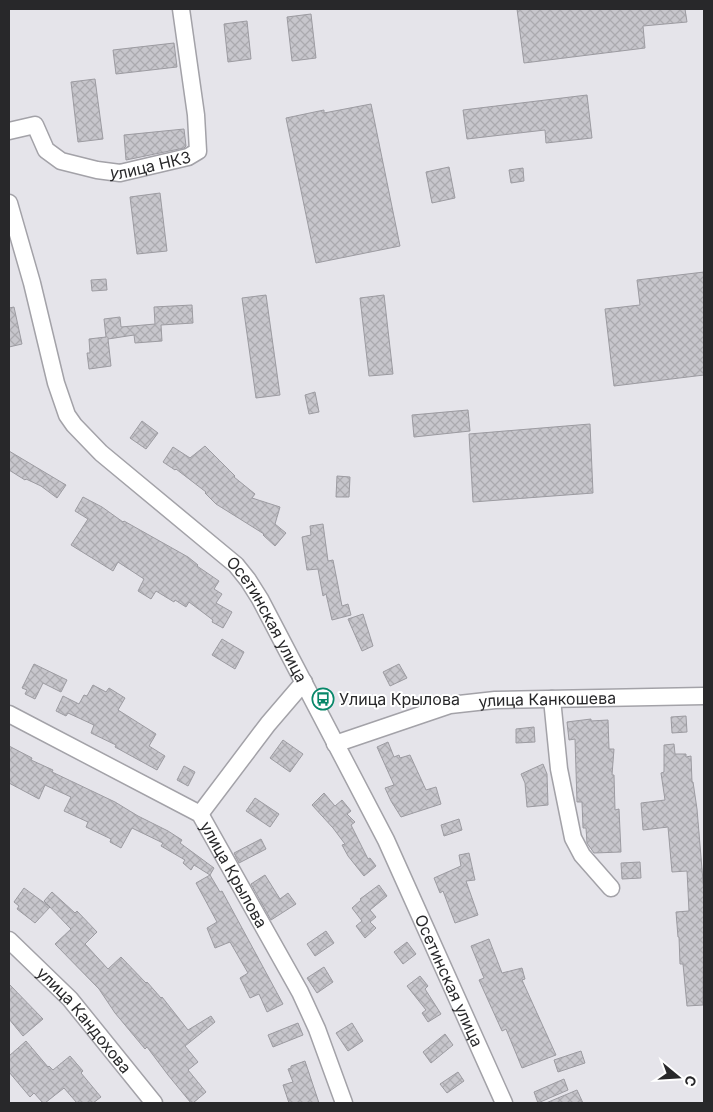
<svg xmlns="http://www.w3.org/2000/svg" width="713" height="1112" font-family="Inter,sans-serif">
  <style>
    .building { fill: url(#building-cross-hatch); stroke: #9c9ba1 }
    .lines { fill: none; stroke-linecap: round; stroke-linejoin: round }
    .minor-casing { stroke: #a3a2a8; stroke-width: 19 }
    .minor { stroke: #fff; stroke-width: 16 }
    .labels { text-anchor: middle; stroke-width: 4; stroke-linejoin: round; paint-order: stroke }
    .street-label { font-size: 16px; fill: #28282a; stroke: #fff }
    .poi-label { font-size: 16px; fill: #28282a; stroke: #fff; text-anchor: start }
  </style>
  <defs>
    <pattern id="building-cross-hatch" width="8" height="8" patternUnits="userSpaceOnUse" patternTransform="scale(1.25)"><rect width="8" height="8" fill="#c7c6cc"/><path d="M0 0l8 8M0 8l8-8" fill="none" stroke="#abaaaf"/></pattern>
  </defs>
  <rect width="100%" height="100%" fill="#e5e4ea"/>
  <path class="building" d="M517,9H685L687,22L643,26L645,48L524,63Z
    M311,14L316,58L292,61L287,17Z
    M247,21L251,59L228,62L224,24Z
    M174,43L177,67L116,74L113,50Z
    M95,79L103,139L78,142L71,82Z
    M587,95L592,138L546,143L545,130L467,139L463,110Z
    M371,104L400,246L316,263L286,118L324,110V113Z
    M184,129L186,146L184,148L126,160L124,135Z
    M449,167L455,198L432,203L426,172Z
    M523,168L524,181L511,183L509,170Z
    M160,193L167,251L137,254L130,197Z
    M704,272V375L614,386L605,309L640,305L637,280Z
    M106,279L107,290L92,291L91,280Z
    M266,295L280,395L256,398L242,298Z
    M384,295L393,374L369,376L360,298Z
    M192,305L193,323L161,325L162,341L135,343L134,335L108,339L111,366L89,369L87,353H90L89,339L106,337L104,319L120,317L121,327L155,324L154,307Z
    M14,307L22,344L9,347V308Z
    M315,392L319,412L309,414L305,395Z
    M468,410L470,431L414,437L412,415Z
    M142,421L158,433L146,449L130,438Z
    M590,424L593,493L473,502L469,434Z
    M205,446L235,476L234,477L255,494L252,498L280,507L275,524L286,533L275,546L263,535L264,534L216,504L205,493L206,492L176,469L175,470L163,462L173,447L190,458Z
    M9,451L66,485L57,498L41,486L26,479L25,480L9,470Z
    M337,476L350,477L349,497H336Z
    M83,497L102,507L123,522L124,521L188,557L198,565L197,566L219,581L214,589L222,594L216,603L232,612L223,628L212,622L213,620L189,602L186,607L175,600L174,602L156,591L151,599L138,591L144,579L118,562L113,571L71,545L88,519L75,511Z
    M323,524L328,561L333,560L342,606L348,604L351,615L332,620L326,594L323,596L318,569L307,570L302,537L311,535L310,526Z
    M363,614L373,646L362,651L348,619Z
    M222,639L244,652L235,669L212,655Z
    M34,664L67,680L61,692L43,683L35,699L25,694L27,690L22,688Z
    M399,664L407,678L390,686L383,672Z
    M93,685L106,692L109,688L125,698L118,710L156,734L149,746L165,756L157,770L115,747L116,745L91,733L94,725L68,713L66,716L56,711L63,696L79,704L84,695L87,696Z
    M686,716L687,732L672,733L671,717Z
    M591,719V721L608,720L609,749H614L612,775H614L615,810L619,809L621,852L594,853L587,843L586,828H583L582,802H577L575,739L569,740L567,722Z
    M534,727L535,742L516,743V729Z
    M283,740L303,754L290,772L270,758Z
    M388,742L394,757L399,755L400,758L410,755L426,790L436,787L441,804L401,817L391,801L385,788L394,785L377,747Z
    M674,744L675,754H686V757L691,756L692,782H693L697,809L704,893L703,1005L687,1006L683,964H680L679,937H678L676,912L689,911L687,871L672,872L668,827L643,830L641,803L665,800L661,773L664,772V745Z
    M9,746L32,758L31,760L53,770L52,772L115,802L138,816L168,831L182,840L180,843L214,868L210,875L220,892L222,891L283,1004L267,1012L259,994L250,998L240,978L248,973L230,942L215,948L207,928L217,922L196,883L210,875L194,865L191,870L183,863L185,860L161,846L163,843L132,828L121,848L110,842L111,839L86,827L88,822L64,811L71,797L45,785L39,799L9,783Z
    M543,764L547,774L548,805L527,807L525,783L521,774Z
    M184,766L195,772L188,786L177,780Z
    M324,793L335,806L342,800L351,811L347,814L355,822L351,825L368,859L370,858L376,866L364,876L348,856L342,845L345,844L333,828L312,805Z
    M255,798L279,814L270,827L246,811Z
    M459,819L462,830L444,836L441,825Z
    M261,839L266,849L239,863L234,853Z
    M469,853L475,880L466,881L478,915L455,923L443,891L440,893L434,878L461,866L459,855Z
    M640,862L641,878L622,879L621,863Z
    M265,875L280,899L288,893L296,904L271,920L251,884Z
    M379,885L387,896L370,910L376,917L370,922L376,928L365,938L356,926L362,921L352,908L361,900L360,899Z
    M24,888L50,907L35,923L17,909L19,906L14,902Z
    M52,892L75,913L77,911L97,932L85,944L108,969L121,957L146,983L147,982L161,998L162,997L188,1030L211,1016L215,1022L185,1046L198,1062L188,1070L206,1092L193,1103H191L168,1075L147,1047L145,1049L115,1013L99,989L55,944L71,929L44,901Z
    M326,931L334,943L315,956L307,944Z
    M489,939L502,973L522,968L525,979L522,980L556,1055L522,1068L506,1029L502,1031L479,980L484,978L471,946Z
    M407,942L416,954L403,964L394,952Z
    M324,967L333,982L317,993L307,978Z
    M420,976L428,986L425,989L441,1014L428,1022L422,1013L426,1010L407,986Z
    M9,984L43,1019L23,1036L9,1019Z
    M298,1023L303,1035L273,1047L268,1035Z
    M352,1023L363,1041L348,1051L336,1033Z
    M445,1034L453,1045L431,1063L423,1052Z
    M26,1041L48,1067L49,1066L53,1070L70,1056L83,1071L81,1073L101,1097L93,1103H77L64,1088L45,1103H43L34,1093L30,1097L9,1072V1056Z
    M581,1051L585,1063L558,1072L554,1060Z
    M305,1061L319,1103H289L283,1085L293,1082L288,1069L291,1068V1066Z
    M458,1072L464,1081L447,1093L440,1084Z
    M564,1079L568,1090L538,1103L534,1092Z
    M577,1090L583,1103H546Z"/>
  <g class="lines">
    <g class="minor-casing">
      <g id="minor">
        <path id="s1" d="M9,131L35,125L46,150L61,161L97,170L120,173L188,157L198,151L196,115L181,9"/>
        <path id="s2" d="M9,203L32,283L56,383L67,415L74,425L101,453L236,565L248,580L260,599L386,840L504,1103"/>
        <path d="M552,699L559,769L573,838L582,855L611,888"/>
        <path id="s3" d="M9,714L200,814L300,992L317,1029L344,1103"/>
        <path id="s4" d="M335,744L450,705L495,700L704,696"/>
        <path d="M200,814L268,724L304,682"/>
        <path id="s5" d="M9,940L70,999L154,1103"/>
      </g>
    </g>
    <use href="#minor" class="minor"/>
  </g>
  <defs>
    <g id="bus-ring" transform="scale(1.125)"><circle r="9.5" fill="#fff" stroke="#078769" stroke-width="1.5"/><path d="M-5-6H5V4H4V6H2V4H-2V6H-4V4H-5ZM-3.5-4V0h7V-4ZM-3.5 1.2v1.5H-2V1.2ZM2 1.2v1.5H3.5V1.2Z" fill="#078769"/></g>
  </defs>
  <g fill-rule="evenodd">
    <use href="#bus-ring" x="323" y="699"/>
  </g>
  <g class="labels">
    <g class="street-label">
      <text dy="6" stroke="none"><textPath href="#s1" startOffset="164">улица НКЗ</textPath></text>
      <text dy="6" stroke="none"><textPath href="#s2" startOffset="509">Осетинская улица</textPath></text>
      <text dy="6" stroke="none"><textPath href="#s4" startOffset="219">улица Канкошева</textPath></text>
      <text dy="6" stroke="none"><textPath href="#s3" startOffset="285">улица Крылова</textPath></text>
      <text dy="6" stroke="none"><textPath href="#s2" startOffset="914">Осетинская улица</textPath></text>
      <text dy="6" stroke="none"><textPath href="#s5" startOffset="110">улица Кандохова</textPath></text>
    </g>
    <g class="poi-label">
      <text x="339" y="705">Улица Крылова</text>
    </g>
  </g>
  <rect width="713" height="1112" fill="none" stroke="#28282a" stroke-width="20"/>
  <g transform="translate(678 1077) rotate(108)" stroke="#ffffff" stroke-width="4" paint-order="stroke">
  <path d="M0-4L9 19L0 12L-9 19Z" fill="#28282a"/>
  <text y="-8" font-size="14" font-weight="bold" text-anchor="middle" fill="#28282a">С</text>
  </g>
</svg>
